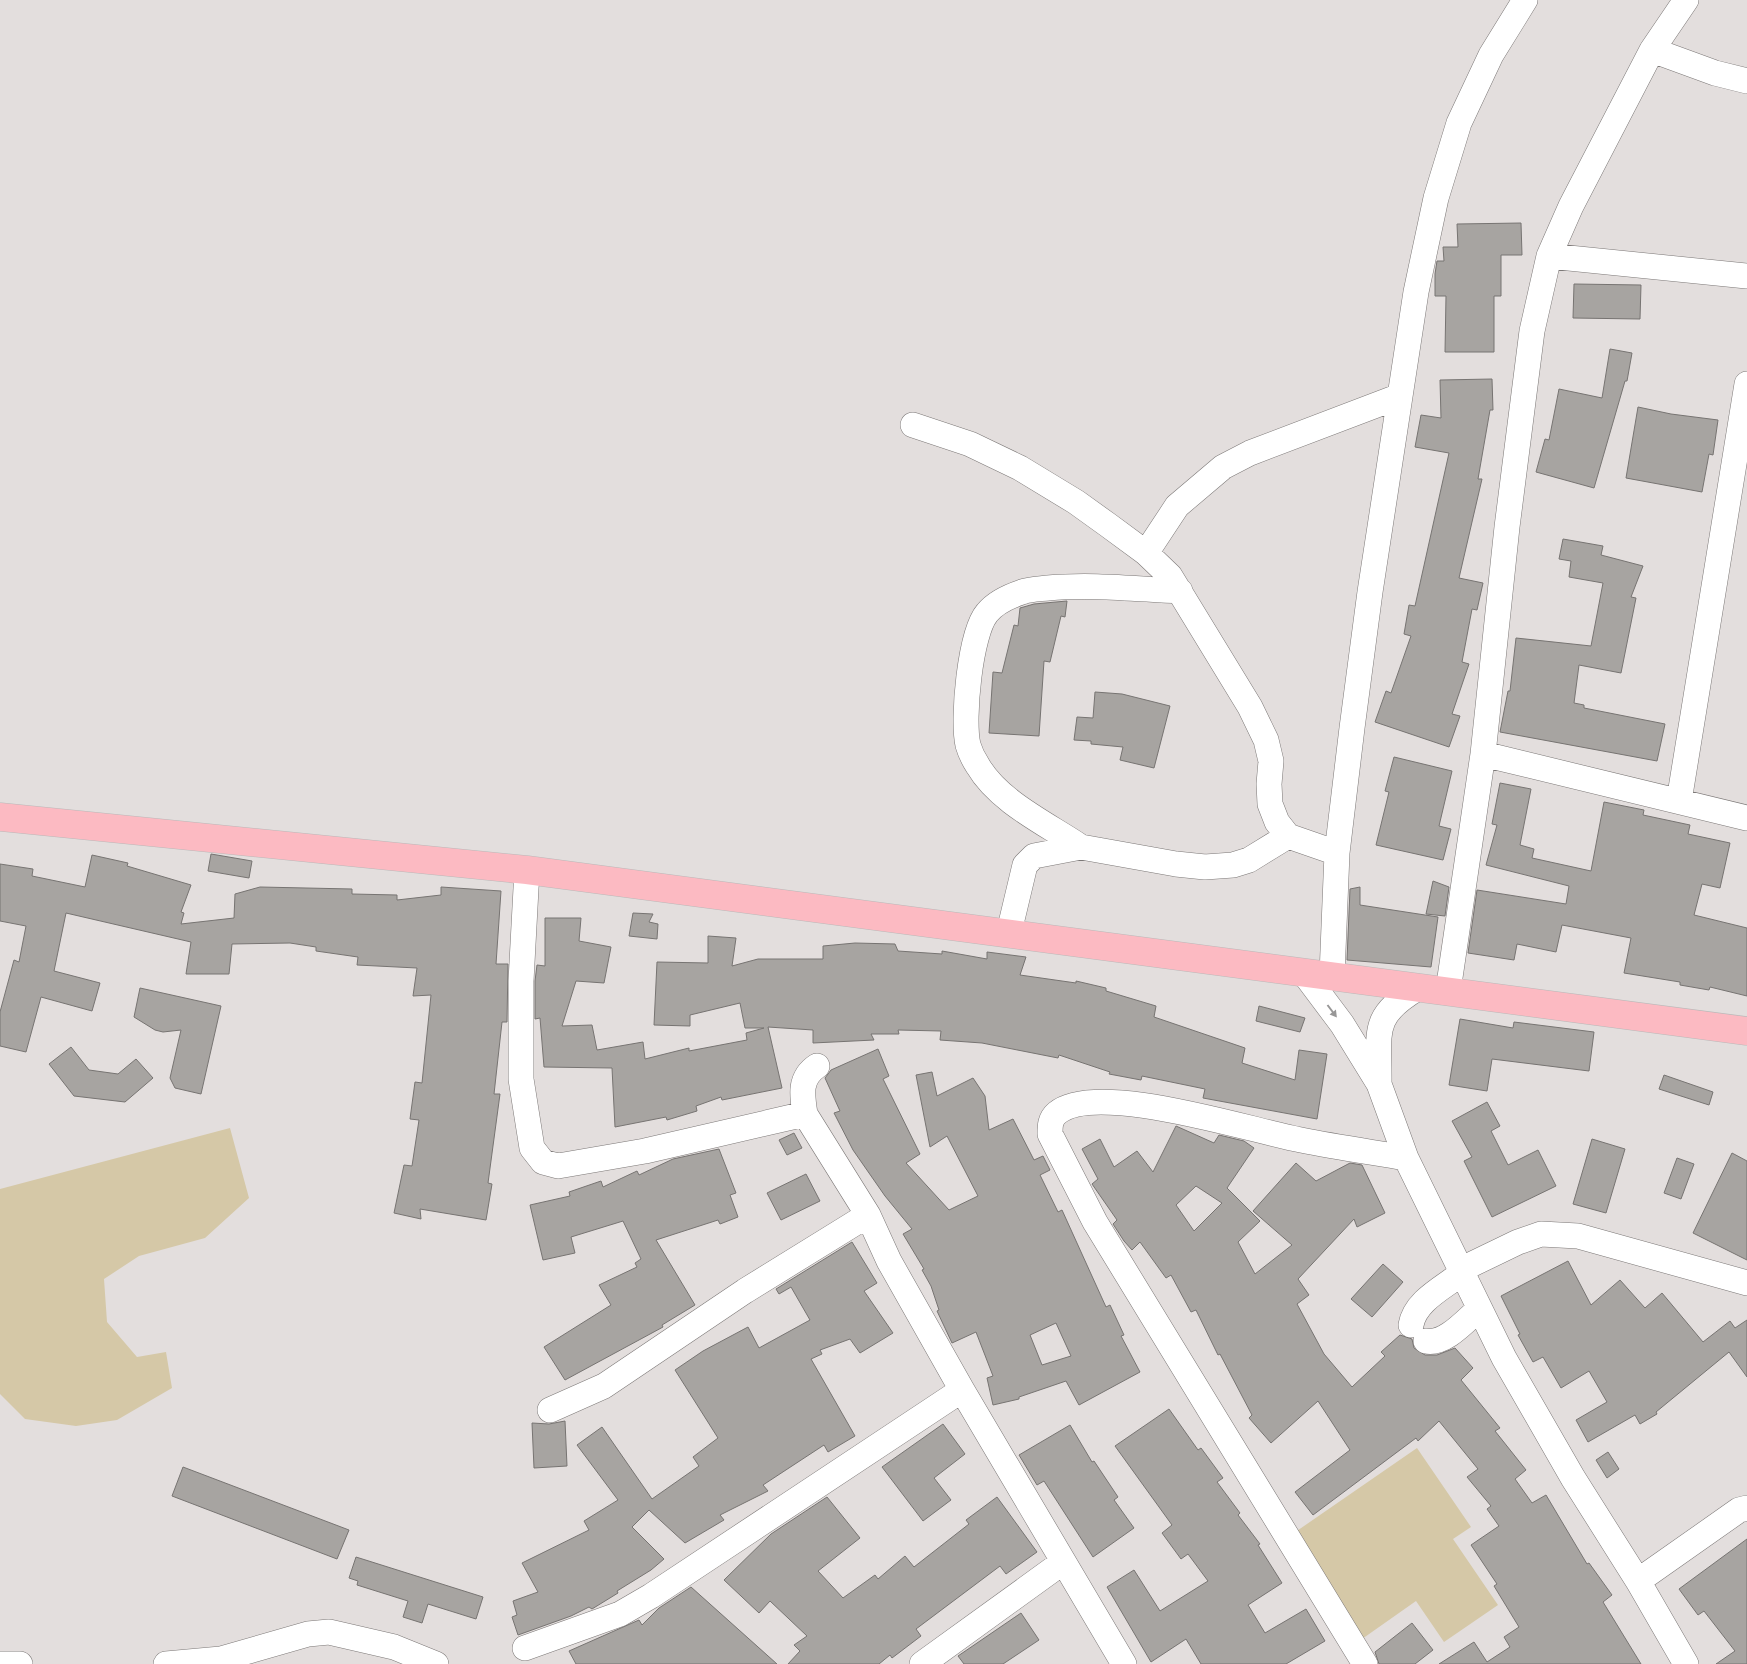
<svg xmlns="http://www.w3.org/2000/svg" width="1747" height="1664" font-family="'PT Sans Narrow',sans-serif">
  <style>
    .green { fill: #d5c8a7 }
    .building { fill: #a7a4a1; stroke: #777472; fill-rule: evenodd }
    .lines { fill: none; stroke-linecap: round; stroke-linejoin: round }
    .minor-casing { stroke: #7c7877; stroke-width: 26 }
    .major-casing { stroke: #bab9b9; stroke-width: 29 }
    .minor { stroke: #fff; stroke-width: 25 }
    .major { stroke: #fcbac2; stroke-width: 28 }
    .oneway { fill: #989797 }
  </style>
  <rect width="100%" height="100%" fill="#e3dedd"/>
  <path class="green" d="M230,1128L249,1198L205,1238L139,1256L104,1279L107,1322L137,1357L166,1352L172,1388L117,1420L76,1426L25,1419L0,1394V1189Z
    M1417,1448L1471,1527L1453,1539L1498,1605L1444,1642L1416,1601L1362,1639L1291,1535Z"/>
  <path class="building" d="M1521,223L1522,255H1501V296H1494V352H1445L1446,296H1435V274L1437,261H1444L1443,247H1458L1457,224Z
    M1574,284L1641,285L1640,319L1573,318Z
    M1610,349L1632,353L1627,381H1625L1594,488L1536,472L1545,439L1549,440L1559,389L1602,398Z
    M1492,379L1493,410H1490L1478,479H1482L1459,578L1483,583L1477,610L1472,609L1462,662L1469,664L1452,714L1460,716L1449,747L1375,722L1386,691L1391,693L1411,636L1404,634L1409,605L1415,606L1449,453L1415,447L1421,415L1441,418L1440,380Z
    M1638,407L1671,414L1718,420L1713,455L1709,454L1702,492L1626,478Z
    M1563,539L1603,546L1601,555L1643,566L1631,597L1636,598L1621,673L1579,665L1574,703L1584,705V708L1665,724L1657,761L1500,732L1508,691H1510L1516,638L1591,646L1603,583L1569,577L1571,561L1559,559Z
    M1067,601L1065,617L1061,616L1050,662L1044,661L1039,736L989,733L993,672L1002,673L1014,625L1018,626L1020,608L1034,604Z
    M1095,692L1122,694L1170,706L1154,768L1120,760L1123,747L1091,744V741L1074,740L1077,717L1093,718Z
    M1394,757L1452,771L1439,826L1451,829L1443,860L1376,845L1389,792L1385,791Z
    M1500,783L1531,789L1520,845L1534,849L1532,858L1591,871L1604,802L1644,810L1643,815L1690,825L1688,834L1730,843L1720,888L1702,884L1694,915L1747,928V996L1710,987L1709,990L1680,985V982L1624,973L1631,938L1562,925L1556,952L1517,944L1514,960L1468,953L1477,890L1566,904L1569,886L1486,865L1497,825L1492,824Z
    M211,854L252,861L249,878L208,871Z
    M92,855L128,863L127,866L191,885L181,912L184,913L181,924L234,918L235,894L260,887L352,889V894L397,895V900L441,895V887L501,891L496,964H508L507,1022H502L494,1094H500L488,1183L492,1184L486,1220L420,1209L421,1219L394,1213L404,1165L412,1166L419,1120L410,1119L415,1082L422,1083L431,995L413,996L417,968L357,965L358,957L316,951V947L290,943L232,944L229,974H186L191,942L66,913L54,971L100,983L92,1011L41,997L26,1052L0,1046V1012L14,960L19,962L26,926L0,921V864L33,869L32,876L85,887Z
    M1433,881L1449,887L1445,916L1426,914Z
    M1360,887V905L1438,917L1431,967L1347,960L1350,889Z
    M633,913L653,914L649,922L658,924L657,939L629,936Z
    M545,918H581L579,941L611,947L604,983L576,981L562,1026L592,1025L597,1050L643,1042L645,1059L689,1048V1051L747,1040L746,1033L764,1028H745L740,1003L690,1015V1026L654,1025L657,962L708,963V936L736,938L732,966L758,959H823V946L855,943L895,944L898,951L942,954V951L987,959V952L1026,957L1020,975L1076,983V981L1106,988V991L1156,1006L1154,1017L1245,1048L1242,1063L1295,1080L1299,1050L1327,1054L1317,1119L1203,1098L1205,1089L1142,1076L1141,1080L1109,1074L1110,1072L1059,1055L1058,1058L982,1043L940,1040L941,1031L898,1030L899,1034H871L874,1040L813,1043V1030L768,1027L782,1088L722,1100L721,1097L696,1106L697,1111L667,1120L666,1117L615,1127L612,1068L544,1067L540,1018L535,1019V981L537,965L545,966Z
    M140,988L221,1006L201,1094L175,1088L170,1078L181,1030L163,1032L155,1030L134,1017Z
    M1259,1006L1305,1018L1300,1032L1256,1021Z
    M1460,1019L1513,1028L1514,1022L1594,1032L1589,1071L1492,1059L1487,1091L1449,1085Z
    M71,1047L89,1070L118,1074L136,1059L153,1078L125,1102L74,1096L49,1064Z
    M878,1049L889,1076L883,1079L920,1154L906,1163L949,1210L978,1196L947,1136L930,1147L916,1075L932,1072L937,1096L973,1078L985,1096L989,1130L1013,1119L1034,1160L1043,1156L1050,1170L1040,1175L1058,1212L1062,1210L1106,1307L1110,1305L1124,1335L1121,1336L1140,1372L1079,1405L1066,1381L1019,1397V1399L993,1405L987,1378L993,1376L976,1332L952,1343L937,1311L939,1310L931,1286L922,1270L924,1269L903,1234L912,1229L885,1196L853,1150L834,1113L840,1111L825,1078L831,1070ZM1056,1323L1071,1356L1042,1365L1030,1335Z
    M1664,1075L1713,1092L1709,1105L1659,1089Z
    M1487,1102L1500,1126L1491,1131L1508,1165L1538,1150L1556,1186L1492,1217L1464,1161L1472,1157L1452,1121Z
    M1176,1126L1214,1143L1219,1135L1244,1141L1254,1148L1227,1188L1260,1221L1238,1242L1255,1274L1292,1245L1253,1211L1296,1163L1316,1181L1350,1163L1362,1165L1385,1213L1357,1227L1354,1219L1298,1279L1309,1295L1297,1304L1324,1354L1352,1387L1385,1356L1381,1352L1400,1335L1412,1339L1414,1348L1425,1355H1437L1455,1348L1473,1368L1461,1380L1500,1428L1495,1431L1526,1470L1515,1479L1532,1503L1546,1495L1587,1564L1589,1563L1612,1595L1603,1602L1641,1664H1439L1474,1642L1487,1662L1510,1647L1504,1637L1519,1627L1494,1586L1497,1584L1471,1545L1499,1526L1487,1509L1491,1506L1467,1477L1478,1469L1439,1421L1418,1441L1416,1438L1313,1515L1295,1492L1350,1450L1318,1401L1271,1443L1249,1418L1252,1415L1220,1354L1218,1355L1196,1310L1191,1312L1171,1275L1166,1278L1140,1242L1132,1250L1124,1241L1113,1224L1117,1220L1092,1184L1098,1179L1082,1149L1100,1139L1114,1167L1137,1151L1153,1172ZM1196,1186L1222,1203L1194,1231L1176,1205Z
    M794,1133L802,1148L787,1155L779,1140Z
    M1592,1139L1625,1149L1606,1213L1573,1204Z
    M719,1149L736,1193L730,1195L738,1217L720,1224L718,1220L656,1240L695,1305L662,1325L663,1327L565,1380L544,1347L611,1305L599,1285L637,1267L635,1263L641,1259L623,1221L571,1237L575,1253L543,1260L530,1205L570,1196L569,1192L601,1181L603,1187L637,1171L639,1175L673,1159Z
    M1732,1153L1747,1161V1260L1693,1233Z
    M1677,1158L1694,1164L1681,1199L1664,1193Z
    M806,1174L820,1201L781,1220L767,1193Z
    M852,1242L877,1283L864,1291L893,1333L860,1353L850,1339L820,1350L822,1354L811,1359L855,1436L828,1452L824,1445L763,1485L768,1491L720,1515L724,1520L685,1543L649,1510L632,1527L664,1559L651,1570L617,1591L618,1593L592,1609L589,1607L571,1616L518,1635L512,1617L517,1615L513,1601L538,1592L522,1563L589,1530L584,1521L618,1500L577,1445L602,1427L652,1499L699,1466L693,1457L718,1438L675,1370L703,1351L748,1327L759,1348L810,1320L791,1287L779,1294L776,1289Z
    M1568,1261L1591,1305L1620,1280L1645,1308L1662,1293L1703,1342L1730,1321L1735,1328L1747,1320V1377L1729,1352L1656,1412L1657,1414L1640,1424L1635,1415L1588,1442L1576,1420L1607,1402L1589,1371L1561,1388L1543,1357L1533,1362L1518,1335L1520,1334L1501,1296Z
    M1383,1264L1403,1282L1372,1317L1351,1299Z
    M1169,1409L1198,1450L1201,1448L1223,1478L1217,1482L1240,1513L1238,1515L1260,1544L1258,1545L1282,1583L1248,1605L1265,1633L1306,1609L1325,1641L1286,1664H1201L1186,1639L1151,1662L1107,1587L1134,1570L1160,1611L1208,1581L1188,1554L1181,1559L1162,1533L1172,1525L1115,1446Z
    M565,1421L567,1466L534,1468L532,1423L549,1424Z
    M943,1424L965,1454L934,1478L951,1500L923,1521L882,1467Z
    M1070,1425L1092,1462L1094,1461L1118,1497L1114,1500L1134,1528L1093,1557L1044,1481L1037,1485L1019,1455Z
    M1608,1452L1619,1469L1607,1478L1596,1460Z
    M183,1467L349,1530L337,1559L172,1496Z
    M827,1497L860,1538L818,1571L843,1598L875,1575L878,1579L905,1556L914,1567L969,1524L966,1520L997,1497L1037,1552L1006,1574L1000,1566L916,1629L921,1636L892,1658L890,1655L879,1664H788L800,1651L794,1645L807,1636L770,1601L759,1613L724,1580L771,1534Z
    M1747,1539V1664H1716L1735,1651L1704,1611L1698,1615L1679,1589Z
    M356,1557L483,1597L476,1619L428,1604L422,1623L403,1617L408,1601L357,1585L358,1581L349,1578Z
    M691,1587L777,1664H576L569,1651L639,1620L642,1625L659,1608Z
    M1021,1613L1039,1640L1003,1664H964L958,1656Z
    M1412,1623L1433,1650L1415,1664H1379L1375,1652Z"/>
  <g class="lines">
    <g class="minor-casing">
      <path id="minor" d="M1652,50L1715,73L1747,81
        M1549,256L1747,276
        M913,425L970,444L1020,468L1076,502L1108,525L1146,553L1170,576L1250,707L1266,740L1271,761L1269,784L1270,804L1277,822L1288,836L1337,853
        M1146,553L1177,506L1223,467L1250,453L1400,396
        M1483,754L1507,527L1532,331L1549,256L1571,206L1652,50L1686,0
        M1679,801L1747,384
        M1081,847C1047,824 999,802 978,766C974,760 970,752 968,745C962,720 970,633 987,613C995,603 1010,596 1022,592C1030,589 1040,589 1048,588C1092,584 1136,589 1180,591
        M527,870L521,981V1079L532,1148L543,1162L558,1166L645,1151L805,1114
        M1009,932L1025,865L1034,856L1081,847L1176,864L1205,867L1233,865L1249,860L1288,836
        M1303,972L1342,1024L1379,1084L1406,1158L1504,1358L1573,1478L1638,1581L1686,1664
        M1332,975L1337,853L1352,728L1370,592L1416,292L1436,198L1459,123L1491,55L1525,0
        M1448,991L1483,754L1747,818
        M817,1066C799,1078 802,1095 805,1114L868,1215L889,1261L962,1390L1124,1664
        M1379,1084C1380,1033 1369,1017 1418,988
        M1460,1270L1518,1242L1541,1234L1578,1236L1747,1283
        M1411,1325C1415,1301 1443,1288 1462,1273
        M1426,1341C1445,1345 1466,1320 1479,1309
        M550,1410L604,1386L745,1291L868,1215
        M1638,1581L1739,1510L1747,1508
        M525,1648L620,1614L651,1596L962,1390
        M0,1664H20
        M166,1664L221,1659L308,1634L329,1632L394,1647L436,1664
        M922,1664L1063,1562
        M1365,1664L1095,1222L1050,1134C1050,1126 1050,1119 1057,1113C1096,1080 1252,1131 1301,1140C1336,1147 1371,1152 1406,1158"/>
    </g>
    <g class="major-casing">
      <path id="major" d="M0,817L527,870L1747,1031"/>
    </g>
    <use href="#minor" class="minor"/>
    <use href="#major" class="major"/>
  </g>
  <defs><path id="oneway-solid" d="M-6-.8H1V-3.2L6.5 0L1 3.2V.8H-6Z" transform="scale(1.25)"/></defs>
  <use class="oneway" href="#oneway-solid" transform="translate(1332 1011) rotate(53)"/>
</svg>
